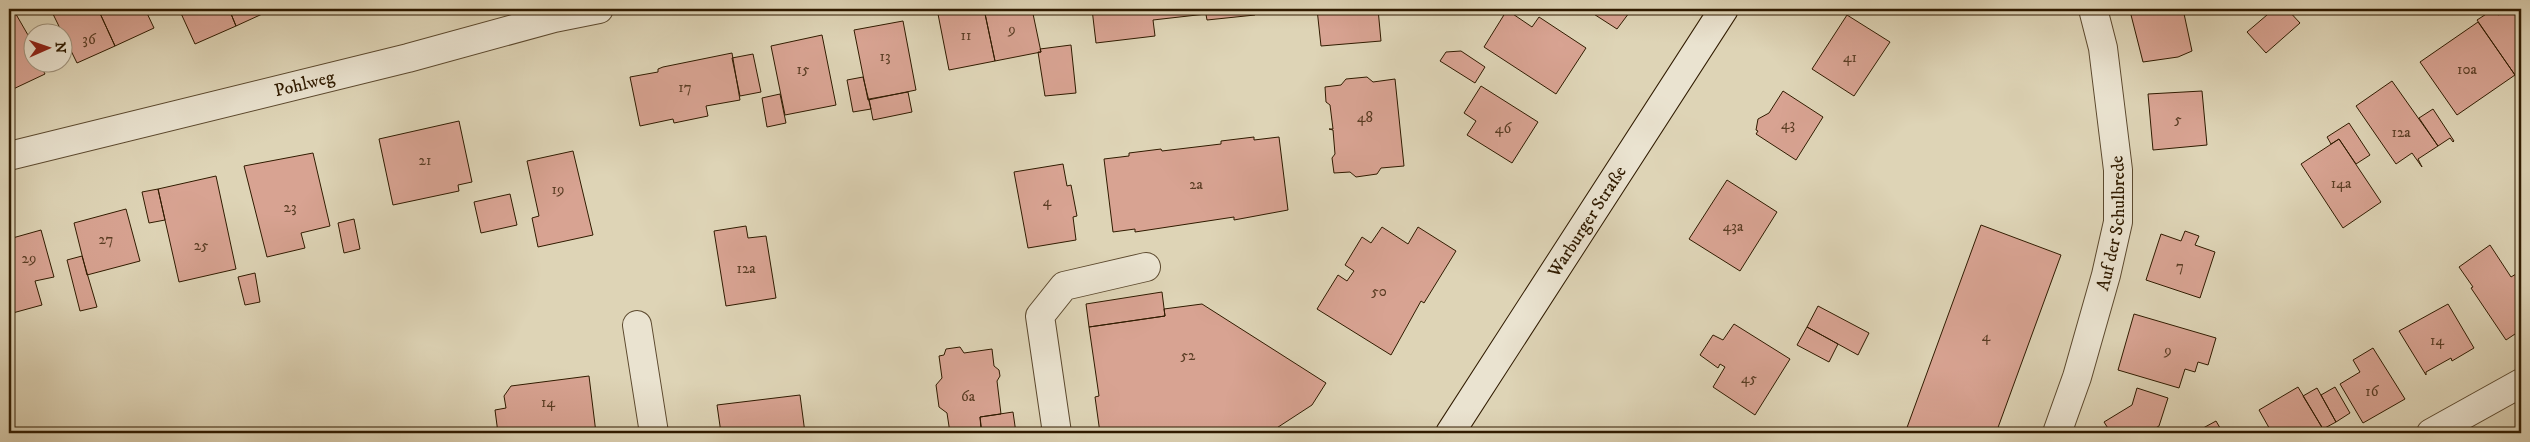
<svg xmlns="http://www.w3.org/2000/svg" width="2530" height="442" font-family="'IM FELL DW Pica',serif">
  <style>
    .building { fill: #d8a392; stroke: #301b00 }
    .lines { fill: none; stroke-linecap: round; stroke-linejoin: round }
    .minor-casing { stroke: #5c492e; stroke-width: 30 }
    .secondary-casing { stroke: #301b00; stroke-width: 30 }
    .minor { stroke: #eae3d0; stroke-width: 28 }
    .secondary { stroke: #eae3d0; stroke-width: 28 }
    .labels { text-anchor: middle; stroke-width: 4.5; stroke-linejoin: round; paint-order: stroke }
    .number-label { font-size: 15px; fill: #5a3d24 }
    .street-label { font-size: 18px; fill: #301b00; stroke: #eae3d0 }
  </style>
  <rect width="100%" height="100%" fill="#ded4b6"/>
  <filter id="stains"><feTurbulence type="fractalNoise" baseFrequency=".004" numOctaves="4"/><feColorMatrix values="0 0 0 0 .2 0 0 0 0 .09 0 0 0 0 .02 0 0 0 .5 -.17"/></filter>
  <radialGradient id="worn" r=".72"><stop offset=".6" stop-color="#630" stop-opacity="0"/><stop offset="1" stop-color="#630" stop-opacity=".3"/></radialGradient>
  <path class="building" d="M9,9H13L32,42V62H39L45,74L9,91Z
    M53,9H98L115,46L77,63L52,12Z
    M98,9H145L154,28L115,46Z
    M179,9H229L236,26L195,44Z
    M229,9H270L271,10L236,26Z
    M309,9H320L311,13Z
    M937,9H984L995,61L949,70Z
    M984,9H1032L1041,52L995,61Z
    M1092,9H1205L1206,14L1153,20L1155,36L1096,43Z
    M1205,9H1254L1255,15L1207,20Z
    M1317,9H1378L1381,41L1321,46Z
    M1586,9H1632L1617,29Z
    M2141,9H2183L2192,51L2178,57L2143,62L2130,11Z
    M2274,9H2287L2300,23L2266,53L2247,32Z
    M2494,9L2498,15L2508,9H2521V71L2515,75L2477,20Z
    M1507,10L1532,27L1539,17L1586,48L1556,94L1484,47Z
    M1847,15L1890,42L1854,96L1812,69Z
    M903,21L916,90L868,100L854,30Z
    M2478,22L2515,75L2457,115L2420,62Z
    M822,35L836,105L785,115L771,46Z
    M1071,45L1076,93L1045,96L1038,52H1041L1040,49Z
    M1461,51L1485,67L1475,83L1440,61L1446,52Z
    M732,53L740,100L706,106L708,116L674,123L673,119L640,126L630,77L658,72V69L663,67Z
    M753,54L761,92L740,96L732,58Z
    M863,77L871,109L853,112L847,80Z
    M1367,77L1373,82L1395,79L1404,166L1381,168L1377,174L1356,177L1350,172L1334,173L1332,158L1335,154L1333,130L1329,129H1333L1330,105L1326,102L1325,87L1341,85L1346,79Z
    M2392,81L2438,146L2418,159L2422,167L2412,153L2396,164L2356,106Z
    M1481,86L1538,122L1512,163L1467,135L1476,121L1464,113Z
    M1783,91L1823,117L1796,160L1756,134L1758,131L1756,130L1758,119L1769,113Z
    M2202,91L2207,145L2153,150L2148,94Z
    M908,92L912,112L873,120L869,99Z
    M780,94L786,123L767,127L762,98Z
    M2433,109L2454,141L2453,142L2450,138L2438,146L2419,118Z
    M459,121L472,182L458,185L459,191L393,205L379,139Z
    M2349,123L2370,155L2356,164L2339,139L2331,144L2327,137Z
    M1254,137V140L1279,137L1288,210L1234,220V217L1135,232V229L1113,232L1104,159L1129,156V153L1161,149L1162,151L1221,144V141Z
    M2339,139L2381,202L2343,228L2301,164Z
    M573,151L593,235L538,247L532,218L539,216L527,161Z
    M313,153L330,226L301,233L305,248L267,257L244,166Z
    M1063,164L1067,186L1071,185L1077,216L1073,217L1076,240L1028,248L1014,172Z
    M216,176L236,269L179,282L158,189Z
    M1727,180L1777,212L1740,271L1689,239Z
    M158,189L165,220L149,223L142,192Z
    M510,194L517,225L481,233L474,202Z
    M126,209L140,261L87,275L74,223Z
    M354,219L360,249L344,253L338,223Z
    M1981,225L2061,255L1996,433H1905Z
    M746,226L748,238L766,236L776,298L726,306L714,231Z
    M1382,227L1408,244L1418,227L1456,251L1424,303L1421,301L1391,355L1317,309L1338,275L1347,281L1354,271L1345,265L1362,237L1371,243Z
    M41,230L54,277L35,281L42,305L9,314V239Z
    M2185,231L2199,236L2195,245L2215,252L2200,298L2146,280L2161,234L2181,241Z
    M2490,245L2511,277L2521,271V330L2506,340L2471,288L2473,287L2459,267Z
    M82,256L97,307L80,311L67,260Z
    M255,273L260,302L245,305L238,277Z
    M1162,292L1165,316L1089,327L1086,304Z
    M1202,304L1326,383L1312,405L1269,433H1100L1095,397L1099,396L1089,327L1165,316L1164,309Z
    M2448,304L2474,348L2452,361L2451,358L2426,372V375L2399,331Z
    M1818,306L1869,333L1858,355L1807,327Z
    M2134,314L2216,338L2208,365L2198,362L2195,372L2185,369L2179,388L2118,370Z
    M1734,324L1790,359L1755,415L1713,387L1725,367L1720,364L1718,368L1700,355L1713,335L1723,340Z
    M1807,327L1838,344L1829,362L1797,345Z
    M960,347L964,353L992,349L994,366L999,370L1000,376L997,381L1001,414L980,417L981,429L950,433L947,413L939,407L936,385L942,378L939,356L944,355L946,349Z
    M2373,348L2405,399L2363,423L2340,384L2360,372L2353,360Z
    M589,376L596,433H498L495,410L506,408L504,396L511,386Z
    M2298,387L2323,429L2325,433H2272L2259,410Z
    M2335,387L2350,413L2336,422L2321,395Z
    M2137,388L2168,398L2159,426L2147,433H2111L2104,422L2132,405Z
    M2317,388L2336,422L2323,429L2303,396Z
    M800,395L805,433H721L717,405Z
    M1013,412L1016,433H982L980,417Z
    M2216,421L2223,433H2194Z"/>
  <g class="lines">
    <g class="minor-casing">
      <g id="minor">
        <path id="s1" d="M9,156L408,58L554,18L599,9"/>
        <path d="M637,325L654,433"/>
        <path d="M1057,433L1040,316L1064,286L1146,267"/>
        <path id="s2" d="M2057,433L2077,377L2106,275L2118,222V170L2103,48L2093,9"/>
        <path d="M2431,433L2521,383"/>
      </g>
    </g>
    <g class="secondary-casing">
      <g id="secondary">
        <path id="s3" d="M1450,433L1724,9"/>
      </g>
    </g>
    <use href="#minor" class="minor"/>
    <use href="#secondary" class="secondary"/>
  </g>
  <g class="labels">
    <g class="number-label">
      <text x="1012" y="34">9</text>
      <text x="966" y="40">11</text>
      <text x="89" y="44">36</text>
      <text x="885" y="61">13</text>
      <text x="1850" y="62">41</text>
      <text x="803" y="74">15</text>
      <text x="2467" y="74">10a</text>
      <text x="685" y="92">17</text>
      <text x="1365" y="122">48</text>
      <text x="2178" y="124">5</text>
      <text x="1788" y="129">43</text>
      <text x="1503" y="133">46</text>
      <text x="2401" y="137">12a</text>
      <text x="425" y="165">21</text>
      <text x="2341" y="188">14a</text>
      <text x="1196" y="189">2a</text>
      <text x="558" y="194">19</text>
      <text x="1047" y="206">4</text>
      <text x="290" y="212">23</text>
      <text x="1733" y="231">43a</text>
      <text x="106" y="244">27</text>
      <text x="201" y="250">25</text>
      <text x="29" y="263">29</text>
      <text x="2180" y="271">7</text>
      <text x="746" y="273">12a</text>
      <text x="1379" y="296">50</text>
      <text x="1986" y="341">4</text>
      <text x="2437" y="345">14</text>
      <text x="2168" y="355">9</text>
      <text x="1188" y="360">52</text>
      <text x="1749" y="383">45</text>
      <text x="2372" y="396">16</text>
      <text x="968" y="401">6a</text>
      <text x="548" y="407">14</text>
    </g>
    <g class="street-label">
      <text dy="6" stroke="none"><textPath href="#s1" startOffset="304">Pohlweg</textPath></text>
      <text dy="6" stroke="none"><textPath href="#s3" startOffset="252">Warburger Straße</textPath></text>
      <text dy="6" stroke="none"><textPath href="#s2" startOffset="218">Auf der Schulbrede</textPath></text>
    </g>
  </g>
  <rect width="2530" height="442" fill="none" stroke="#ded4b6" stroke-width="30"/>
  <rect x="10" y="10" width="2510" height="422" fill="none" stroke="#301b00" stroke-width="2.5"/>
  <rect x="15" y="15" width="2500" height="412" fill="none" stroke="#301b00"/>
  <g transform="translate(48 48) rotate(88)"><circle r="24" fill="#eae3d0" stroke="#a0937d"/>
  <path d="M0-4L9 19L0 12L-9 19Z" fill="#8f2418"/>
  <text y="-8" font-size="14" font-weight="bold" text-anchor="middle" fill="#301b00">N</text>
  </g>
  <rect width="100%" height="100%" filter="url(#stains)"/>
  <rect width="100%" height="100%" fill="url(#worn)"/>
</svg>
